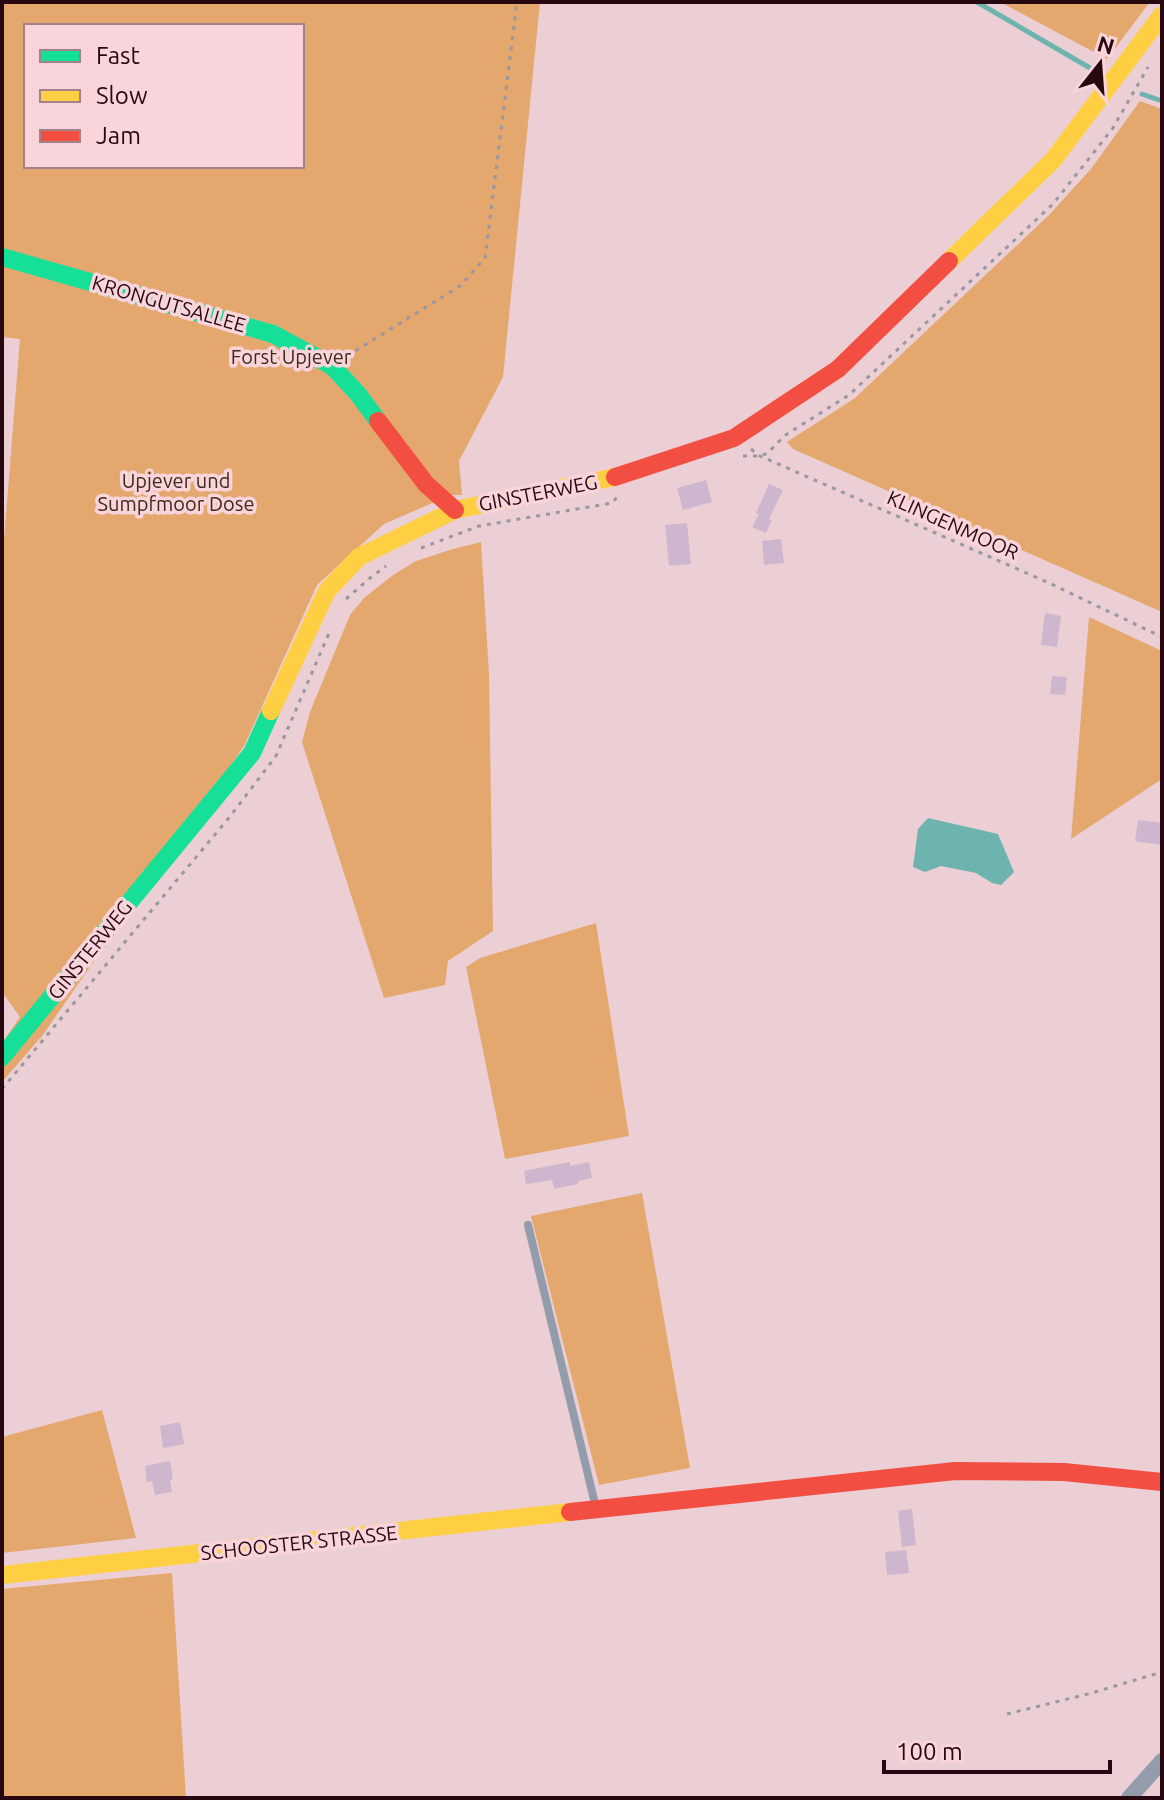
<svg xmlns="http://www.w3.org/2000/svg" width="1164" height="1800" font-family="Ubuntu,sans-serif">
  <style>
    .green { fill: #e4a86f; fill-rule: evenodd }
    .water { fill: #6eb4ae }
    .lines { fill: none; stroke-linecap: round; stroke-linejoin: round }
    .stream { stroke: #6eb4ae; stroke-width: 5 }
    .building { fill: #ceb6ce }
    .path { stroke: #9997a1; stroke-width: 3; stroke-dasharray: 4 6; stroke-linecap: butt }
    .lane { stroke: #939cab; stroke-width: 8 }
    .street { stroke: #939cab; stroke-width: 16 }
    .fast { stroke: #16e098; stroke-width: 18 }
    .slow { stroke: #ffcf43; stroke-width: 18 }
    .jam { stroke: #f24e42; stroke-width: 18 }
    .labels { text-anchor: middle; stroke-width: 7; stroke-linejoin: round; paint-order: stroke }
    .street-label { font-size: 20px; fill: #270811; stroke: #f9d4db }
    .park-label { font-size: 20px; fill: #3d2b19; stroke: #f9d4db }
  </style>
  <rect width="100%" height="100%" fill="#ebcfd4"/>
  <path class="green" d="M2,2H540L503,377L459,461L462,495H451L384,524L317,585L244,746L42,1036L2,1082V1043L20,1017L2,992V565L20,339L2,337ZM26,26H302V166H26Z
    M1000,2H1150L1107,59Z
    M1140,101L1162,109V612L793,449L787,442L855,398L1049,215L1091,169Z
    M481,542L489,674L493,931L448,961L445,985L384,998L302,742L310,712L350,615L364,598L393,575L416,561L453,549Z
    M1089,617L1162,651V779L1071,839Z
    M596,923L629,1136L505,1159L466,967L480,958Z
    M642,1193L690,1468L599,1485L531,1216Z
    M102,1410L136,1538L2,1553V1437Z
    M172,1573L186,1798H8L2,1796V1589Z"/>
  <path class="water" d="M928,818L998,834L1014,872L1001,885L992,883L976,873L941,866L925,872L913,867L918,829Z"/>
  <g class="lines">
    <path class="stream" d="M977,2L1090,68
      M1142,94L1162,101"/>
  </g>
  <path class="building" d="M706,480L712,502L683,510L677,488Z
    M769,484L783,490L769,519L772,520L766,533L752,527L759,514L756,513Z
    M687,523L691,564L669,566L665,525Z
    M781,539L784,563L764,565L762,541Z
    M1045,613L1061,616L1057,647L1041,645Z
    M1052,676L1067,677L1065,695L1050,694Z
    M1138,820L1162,823V845L1135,841Z
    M570,1162V1166L589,1162L592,1178L578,1181V1184L554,1189L552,1180L526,1184L524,1171Z
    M180,1422L184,1444L163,1448L160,1426Z
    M170,1461L173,1479L170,1480L172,1492L155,1495L152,1481L147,1482L145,1466Z
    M912,1509L916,1545L902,1547L898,1511Z
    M906,1550L909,1573L887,1575L885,1552Z"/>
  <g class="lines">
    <path class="path" d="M347,356L460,286L485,258L517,2
      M751,449L760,456L1047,582L1162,637
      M743,456H760L768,453L784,436L849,395L1053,204L1113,128L1148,67
      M421,548L479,526L612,503L617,497
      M346,599L370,578L386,566
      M2,1089L228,819L276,756L330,631
      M1007,1714L1092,1693L1162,1672"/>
    <path class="lane" d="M528,1225L596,1508"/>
    <path class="street" d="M1129,1798L1162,1761"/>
    <path class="fast" d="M2,257L273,334L332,366L358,394L378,421
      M2,1057L252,753L271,711"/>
    <path class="slow" d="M949,261L1053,160L1162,15
      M271,711L327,591L359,557L455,510L615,477
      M2,1575L570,1512"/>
    <path class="jam" d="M378,421L426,484L455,510
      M615,477L734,438L838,369L949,261
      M570,1512L955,1471L1064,1472L1162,1482"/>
  </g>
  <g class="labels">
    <g class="street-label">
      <text transform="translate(169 304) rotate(16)" y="7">KRONGUTSALLEE</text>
      <text transform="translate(538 493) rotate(-11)" y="7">GINSTERWEG</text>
      <text transform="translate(953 525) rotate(24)" y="7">KLINGENMOOR</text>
      <text transform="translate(90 950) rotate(-51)" y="7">GINSTERWEG</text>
      <text transform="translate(299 1543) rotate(-6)" y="7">SCHOOSTER STRASSE</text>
    </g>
    <g class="park-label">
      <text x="291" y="364">Forst Upjever</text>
      <text x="176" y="488">Upjever und<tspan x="176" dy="23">Sumpfmoor Dose</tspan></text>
    </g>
  </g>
  <rect width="1164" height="1800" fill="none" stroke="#270811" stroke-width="8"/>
  <rect x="24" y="24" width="280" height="144" fill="#f9d4db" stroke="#a5828a" stroke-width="2"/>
  <rect x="40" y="50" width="40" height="12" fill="#16e098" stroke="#a5828a" stroke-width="2"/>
  <text x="96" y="64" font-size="24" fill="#270811">Fast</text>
  <rect x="40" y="90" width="40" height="12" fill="#ffcf43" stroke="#a5828a" stroke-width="2"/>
  <text x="96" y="104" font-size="24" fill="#270811">Slow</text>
  <rect x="40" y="130" width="40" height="12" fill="#f24e42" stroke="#a5828a" stroke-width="2"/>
  <text x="96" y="144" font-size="24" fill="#270811">Jam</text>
  <g transform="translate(1100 64) rotate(17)" stroke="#f9d4db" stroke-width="6" paint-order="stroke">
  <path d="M0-6L14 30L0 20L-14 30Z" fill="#270811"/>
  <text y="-12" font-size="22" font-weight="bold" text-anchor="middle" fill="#270811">N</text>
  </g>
  <path d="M884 1760v12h226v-12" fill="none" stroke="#270811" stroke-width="4"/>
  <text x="896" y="1760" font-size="24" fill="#270811" stroke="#f9d4db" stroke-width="6" paint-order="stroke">100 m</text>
</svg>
